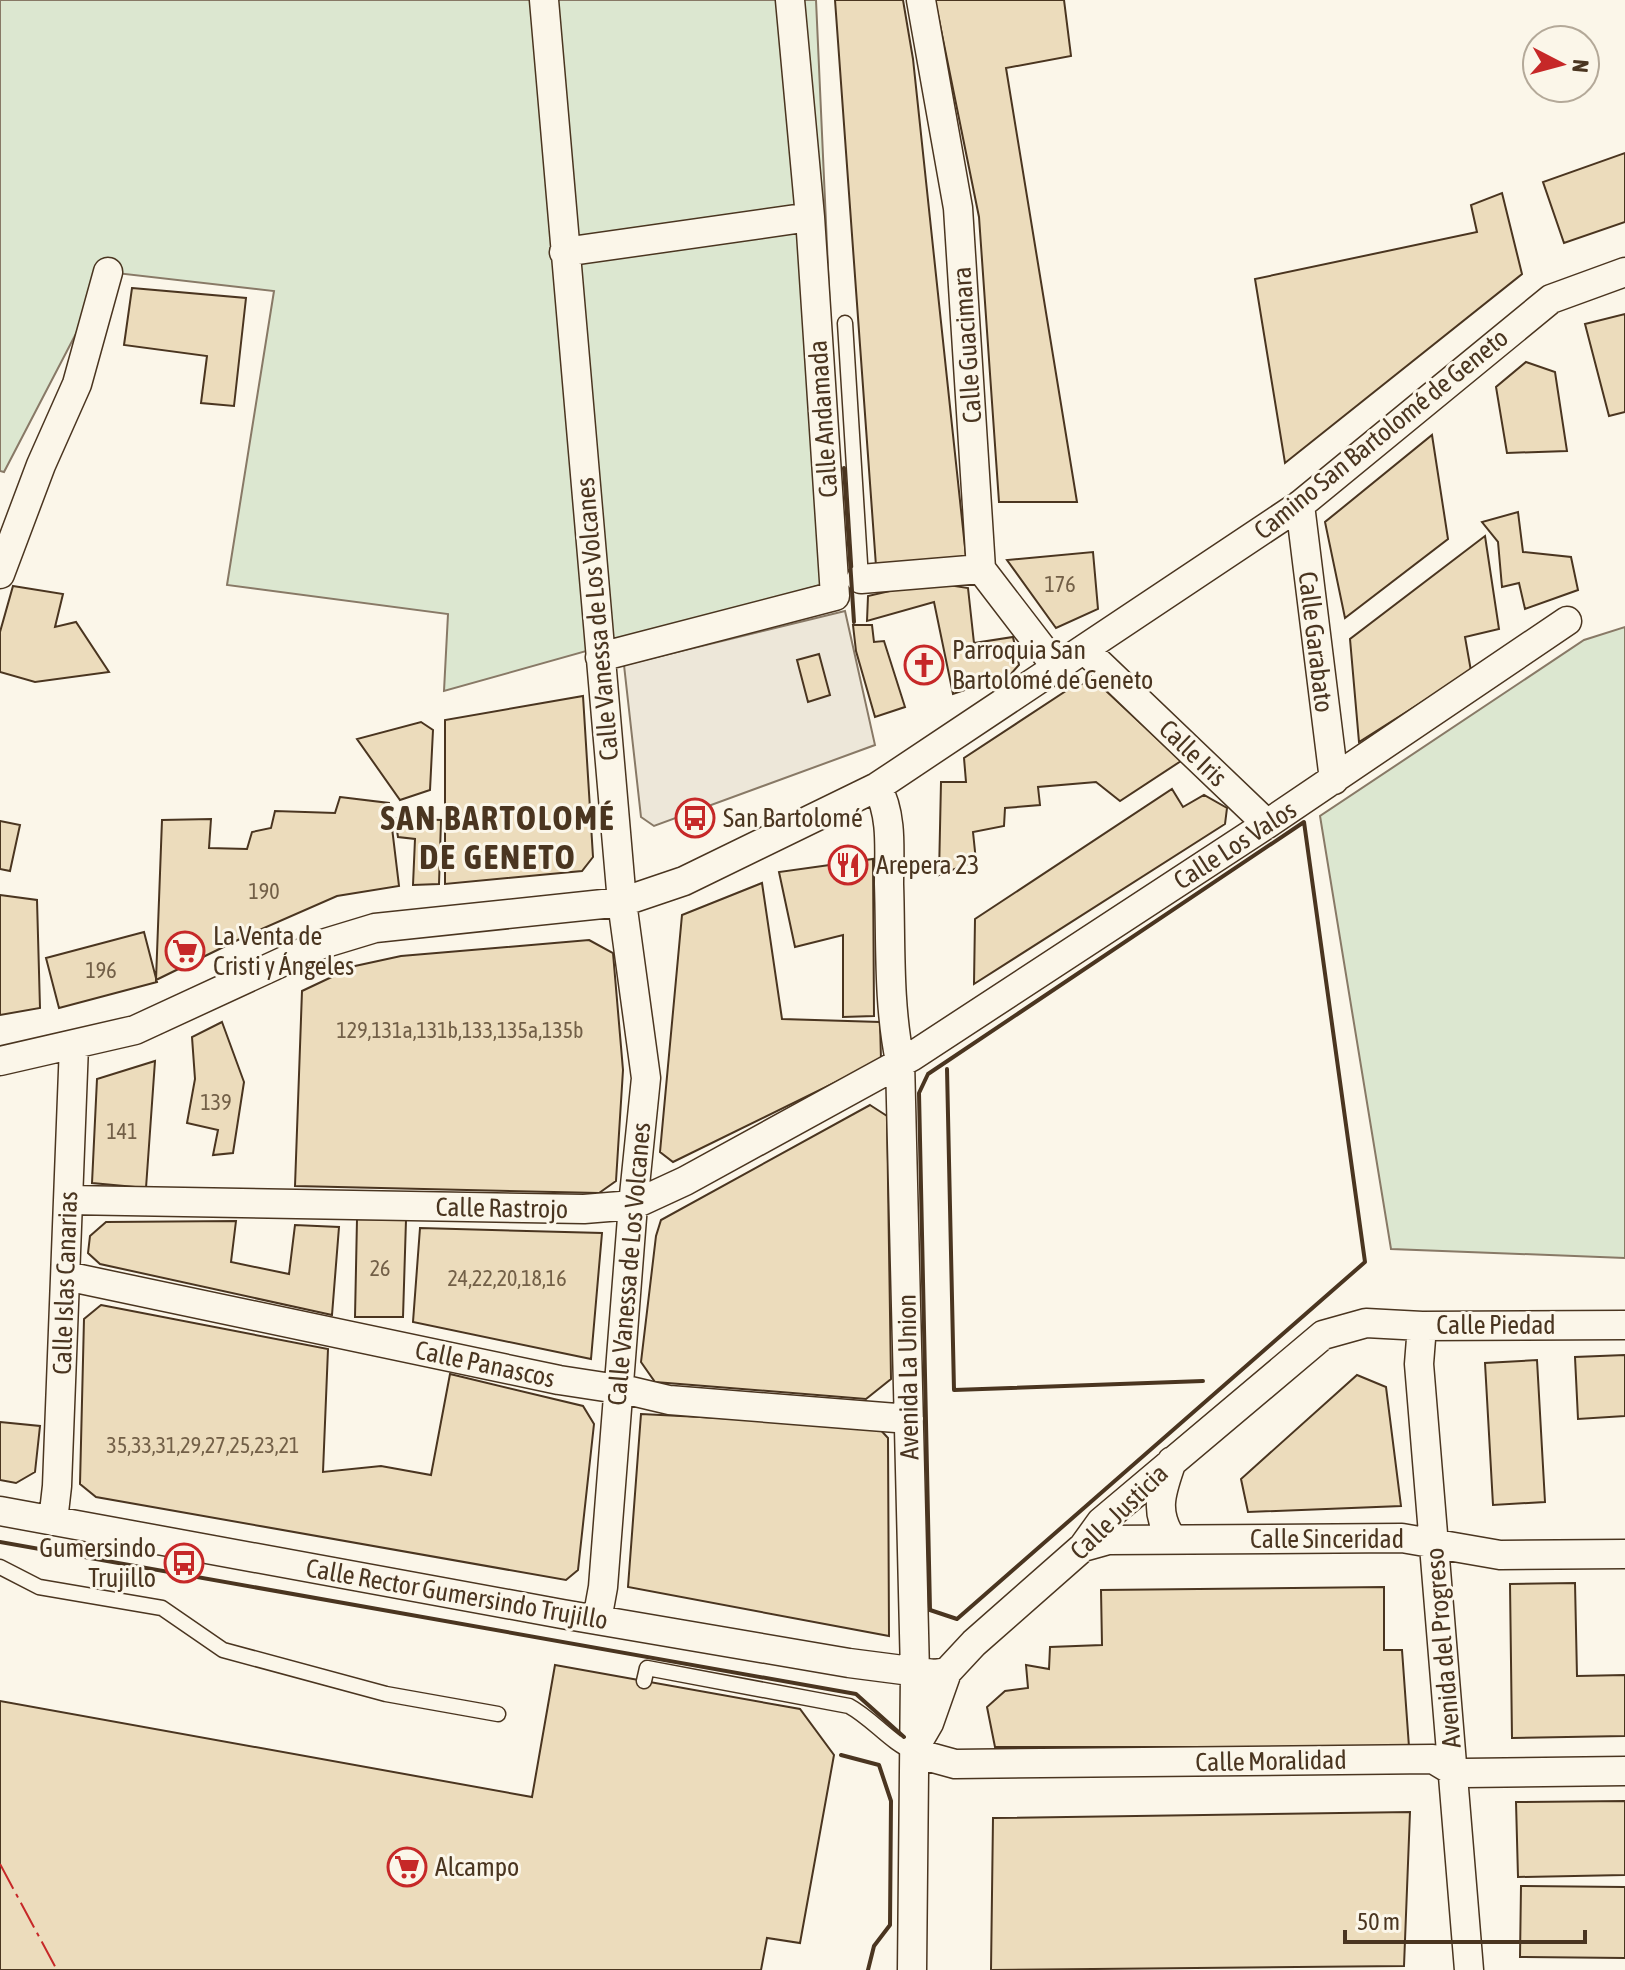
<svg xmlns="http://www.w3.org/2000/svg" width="1625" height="1970" font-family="'Asap Condensed',sans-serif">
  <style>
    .green { fill: #dce7d0; stroke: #887966; stroke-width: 2 }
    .parking { fill: #ede7d9; stroke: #887966; stroke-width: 2 }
    .building { fill: #ecdcbc; stroke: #4a3520; stroke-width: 2 }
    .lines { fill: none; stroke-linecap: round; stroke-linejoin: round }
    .lane-casing { stroke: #4a3520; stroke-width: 17 }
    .street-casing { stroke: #4a3520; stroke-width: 31 }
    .lane { stroke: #fbf6e9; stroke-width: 14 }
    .street { stroke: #fbf6e9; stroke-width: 28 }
    .wall { stroke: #4a3520; stroke-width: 4 }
    .power { stroke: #c62828; stroke-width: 2; stroke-dasharray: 28 6 4 6; stroke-linecap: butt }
    .labels { text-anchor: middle; stroke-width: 6; stroke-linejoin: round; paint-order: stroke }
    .number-label { font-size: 22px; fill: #725f47 }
    .street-label { font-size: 26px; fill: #4a3520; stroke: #fbf6e9 }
    .poi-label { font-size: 26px; fill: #4a3520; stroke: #fbf6e9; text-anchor: start }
    .district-label { font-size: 34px; font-weight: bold; letter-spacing: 2px; fill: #4a3520; stroke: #fbf6e9 }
  </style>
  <rect width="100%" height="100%" fill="#fbf6e9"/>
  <path class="green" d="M0,0H816L842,579L444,691L448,614L227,585L274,291L108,272L4,472L0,471Z
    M1625,627V1258L1391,1249L1320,816L1584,640Z"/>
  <path class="parking" d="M845,611L875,745L654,826L641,817L624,665Z"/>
  <path class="building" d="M835,0H903L913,59L966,557L876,566Z
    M935,0H1064L1071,56L1006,68L1077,502H999L979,217Z
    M1625,153V222L1564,243L1543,182Z
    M1502,193L1522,274L1285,463L1255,279L1477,232L1471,205Z
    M132,288L246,298L234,406L201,403L207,356L124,345Z
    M1625,314V412L1609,416L1585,324Z
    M1526,362L1555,372L1567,451L1507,453L1496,387Z
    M1432,435L1448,539L1345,618L1325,522Z
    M1518,512L1523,552L1571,557L1578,590L1525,609L1519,583L1502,587L1498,542L1482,522Z
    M1485,536L1499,629L1465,637L1471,671L1359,742L1350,639Z
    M1093,552L1098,609L1056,628L1007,560Z
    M929,582L968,588L974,643L1013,637L1019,665L1010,675L953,694L934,602L867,621L868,596Z
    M13,586L63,594L55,627L76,622L109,672L35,682L0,672V632Z
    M853,625H872L874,642L884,641L905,707L875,717L856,651Z
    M819,654L830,695L808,702L797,660Z
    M1078,683L1104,689L1181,761L1120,801L1096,782L1038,787L1040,805L1005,808L1004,826L973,832L976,861L939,875L941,782H966L964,758Z
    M583,696L593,857L582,871L445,884V720Z
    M421,722L433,730L430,790L400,800L357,739Z
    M1172,789L1183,807L1204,795L1227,808L1225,824L974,984L975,919Z
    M340,797L389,803L399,886L337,896L248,935L156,980L162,820L211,819L209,848L247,849L252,832L271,828L275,811L335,813Z
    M395,818L441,820L439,884L413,885L415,839L398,837Z
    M0,821L20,825L10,871L0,869Z
    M873,859L874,1016L843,1017V935L795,947L779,872Z
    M762,883L782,1019L880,1022L881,1060L673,1162L660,1152L682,915Z
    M0,895L37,900L40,1008L0,1015Z
    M144,932L157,982L59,1008L46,958Z
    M589,940L613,953L623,1070L616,1181L599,1193L295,1186L302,991L355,966L401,956Z
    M222,1022L244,1082L233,1153L213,1155L218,1130L187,1123L195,1079L192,1037Z
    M155,1061L146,1188L92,1183L97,1079Z
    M870,1105L887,1116L891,1379L866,1399L655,1382L641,1362L656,1236L661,1220Z
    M357,1219L406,1220L403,1317H355Z
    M236,1221L231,1262L289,1274L295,1225L339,1227L332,1315L100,1264L88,1253L90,1236L106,1222Z
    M420,1228L602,1233L591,1359L413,1322Z
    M101,1305L328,1349L323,1472L381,1466L431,1475L450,1374L583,1406L594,1424L578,1570L566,1580L96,1497L80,1484L84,1319Z
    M1625,1355V1416L1578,1419L1575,1357Z
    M1537,1360L1545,1502L1493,1505L1485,1363Z
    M1357,1375L1386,1387L1401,1506L1248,1512L1241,1479Z
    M641,1414L877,1426L888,1438L889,1636L628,1587Z
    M0,1422L40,1426L35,1472L16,1483L0,1480Z
    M1575,1583L1577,1676L1625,1675V1736L1512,1738L1510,1584Z
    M1384,1587V1650H1402L1409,1747H995L987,1707L1005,1691L1028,1688L1026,1665L1049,1669L1050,1647L1102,1645L1101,1590Z
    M555,1665L800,1709L834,1755L800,1943L767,1938L761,1970H0V1701L532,1797Z
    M1625,1801V1875L1518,1877L1516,1802Z
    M1410,1812L1404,1966L991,1970L993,1818Z
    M1521,1886L1625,1887V1958L1520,1957Z"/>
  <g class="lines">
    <g class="lane-casing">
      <path id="lane" d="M845,323L861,579
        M0,1567L39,1587L162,1608L223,1650L386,1694L498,1714
        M644,1681L647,1668L849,1706C873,1719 890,1743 915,1753"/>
    </g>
    <g class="street-casing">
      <path id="street" d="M544,0L622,902L646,1078L633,1205L603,1587L597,1620
        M921,0L958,208L981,569L1057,668
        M564,252L810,217
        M1300,505L1334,780
        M0,574L41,465L77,384L108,272
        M861,579L981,569
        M1084,649L1267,824
        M600,657L835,596L810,217L790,0
        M877,787C893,815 889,852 889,884C891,943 888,1003 900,1061L915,1673L912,1970
        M0,1061L135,1030L319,945L375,928L622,902L684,881L877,787L1300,505L1551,299L1625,272
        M68,1200L584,1209L633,1205L685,1181L911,1057L1267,824L1567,621
        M66,1276L559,1380L631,1391L669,1400L909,1419
        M1422,1326L1419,1364L1469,1970
        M0,1511L562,1614L849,1663L934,1674L947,1672L974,1643L1083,1547L1101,1522L1323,1335L1366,1323L1422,1326L1625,1325
        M53,1521L57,1486L74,1045
        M1172,1539C1153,1510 1162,1491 1172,1461
        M1083,1547L1108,1540L1402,1538L1500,1555L1625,1554
        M918,1742L929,1723L947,1672
        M915,1753L955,1764L1433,1759L1453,1771L1464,1773L1625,1771"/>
    </g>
    <use href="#lane" class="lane"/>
    <use href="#street" class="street"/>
    <path class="wall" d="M844,468L854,622
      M1304,822L1365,1262L957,1619L930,1610L919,1093L928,1074Z
      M947,1069L954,1390L1203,1381
      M0,1542L856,1694L904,1737
      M841,1755L879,1765L891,1801L890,1925L874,1946L868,1970"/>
    <path class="power" d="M0,1864L57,1970"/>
  </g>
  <defs>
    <g id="church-ring" transform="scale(2)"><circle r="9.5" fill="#fbf6e9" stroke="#c62828" stroke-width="1.5"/><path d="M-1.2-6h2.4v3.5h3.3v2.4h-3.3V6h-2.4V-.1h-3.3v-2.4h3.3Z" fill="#c62828"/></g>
    <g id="bus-ring" transform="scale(2)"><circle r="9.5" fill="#fbf6e9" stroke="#c62828" stroke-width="1.5"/><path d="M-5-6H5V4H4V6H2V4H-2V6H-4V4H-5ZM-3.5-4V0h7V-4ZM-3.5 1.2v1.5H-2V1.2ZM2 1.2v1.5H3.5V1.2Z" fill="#c62828"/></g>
    <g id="restaurant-ring" transform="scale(2)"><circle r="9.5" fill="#fbf6e9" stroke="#c62828" stroke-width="1.5"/><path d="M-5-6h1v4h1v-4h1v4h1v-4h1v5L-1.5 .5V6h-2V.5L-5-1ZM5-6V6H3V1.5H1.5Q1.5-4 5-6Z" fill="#c62828"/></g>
    <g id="supermarket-ring" transform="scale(2)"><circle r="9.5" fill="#fbf6e9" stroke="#c62828" stroke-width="1.5"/><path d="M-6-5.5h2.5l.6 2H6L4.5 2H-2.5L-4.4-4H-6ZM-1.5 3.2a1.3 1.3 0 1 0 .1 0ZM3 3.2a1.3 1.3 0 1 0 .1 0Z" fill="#c62828"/></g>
  </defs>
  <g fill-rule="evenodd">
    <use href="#church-ring" x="924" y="665"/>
    <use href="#bus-ring" x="695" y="818"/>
    <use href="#restaurant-ring" x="848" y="865"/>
    <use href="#supermarket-ring" x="185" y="951"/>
    <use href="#bus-ring" x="184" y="1563"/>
    <use href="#supermarket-ring" x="407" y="1867"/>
  </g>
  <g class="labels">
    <g class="number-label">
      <text x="1060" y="592">176</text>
      <text x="264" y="899">190</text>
      <text x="101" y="978">196</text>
      <text x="460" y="1038">129,131a,131b,133,135a,135b</text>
      <text x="216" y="1110">139</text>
      <text x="122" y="1139">141</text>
      <text x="380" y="1276">26</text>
      <text x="507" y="1286">24,22,20,18,16</text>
      <text x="203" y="1453">35,33,31,29,27,25,23,21</text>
    </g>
    <g class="street-label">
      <text transform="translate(967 345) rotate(-94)" y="9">Calle Guacimara</text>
      <text transform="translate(823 419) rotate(-94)" y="9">Calle Andamada</text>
      <text transform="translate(1381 434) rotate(-39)" y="9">Camino San Bartolomé de Geneto</text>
      <text transform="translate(597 619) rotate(-95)" y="9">Calle Vanessa de Los Volcanes</text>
      <text transform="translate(1316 642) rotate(83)" y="9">Calle Garabato</text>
      <text transform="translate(1193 753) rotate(44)" y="9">Calle Iris</text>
      <text transform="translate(1235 845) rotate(-33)" y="9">Calle Los Valos</text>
      <text transform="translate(502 1208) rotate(1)" y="9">Calle Rastrojo</text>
      <text transform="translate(629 1264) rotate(-85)" y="9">Calle Vanessa de Los Volcanes</text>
      <text transform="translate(65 1283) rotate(-88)" y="9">Calle Islas Canarias</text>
      <text x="1496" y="1334">Calle Piedad</text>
      <text transform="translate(485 1364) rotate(12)" y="9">Calle Panascos</text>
      <text transform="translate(908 1377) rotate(-91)" y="9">Avenida La Union</text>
      <text transform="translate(1119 1512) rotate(-44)" y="9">Calle Justicia</text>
      <text x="1327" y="1548">Calle Sinceridad</text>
      <text transform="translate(457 1594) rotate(10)" y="9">Calle Rector Gumersindo Trujillo</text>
      <text transform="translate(1443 1648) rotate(-95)" y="9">Avenida del Progreso</text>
      <text transform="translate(1271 1761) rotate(-1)" y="9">Calle Moralidad</text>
    </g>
    <g class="poi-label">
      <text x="952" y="659">Parroquia San<tspan x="952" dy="30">Bartolomé de Geneto</tspan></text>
      <text x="723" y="827">San Bartolomé</text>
      <text x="876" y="874">Arepera 23</text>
      <text x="213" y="945">La Venta de<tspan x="213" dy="30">Cristi y Ángeles</tspan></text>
      <text x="156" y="1557" text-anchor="end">Gumersindo<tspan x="156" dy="30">Trujillo</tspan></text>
      <text x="435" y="1876">Alcampo</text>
    </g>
    <g class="district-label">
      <text x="498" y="830">SAN BARTOLOMÉ<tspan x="498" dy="39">DE GENETO</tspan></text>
    </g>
  </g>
  <g transform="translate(1561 64) rotate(96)"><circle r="38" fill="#fbf6e9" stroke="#b4a999" stroke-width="2"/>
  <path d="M0-6L14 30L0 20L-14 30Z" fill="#c62828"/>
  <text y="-12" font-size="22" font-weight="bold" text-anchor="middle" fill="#4a3520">N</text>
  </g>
  <path d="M1345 1930v12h240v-12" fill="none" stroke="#4a3520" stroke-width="4"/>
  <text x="1357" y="1930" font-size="24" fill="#4a3520" stroke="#fbf6e9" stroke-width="6" paint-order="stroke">50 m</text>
</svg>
